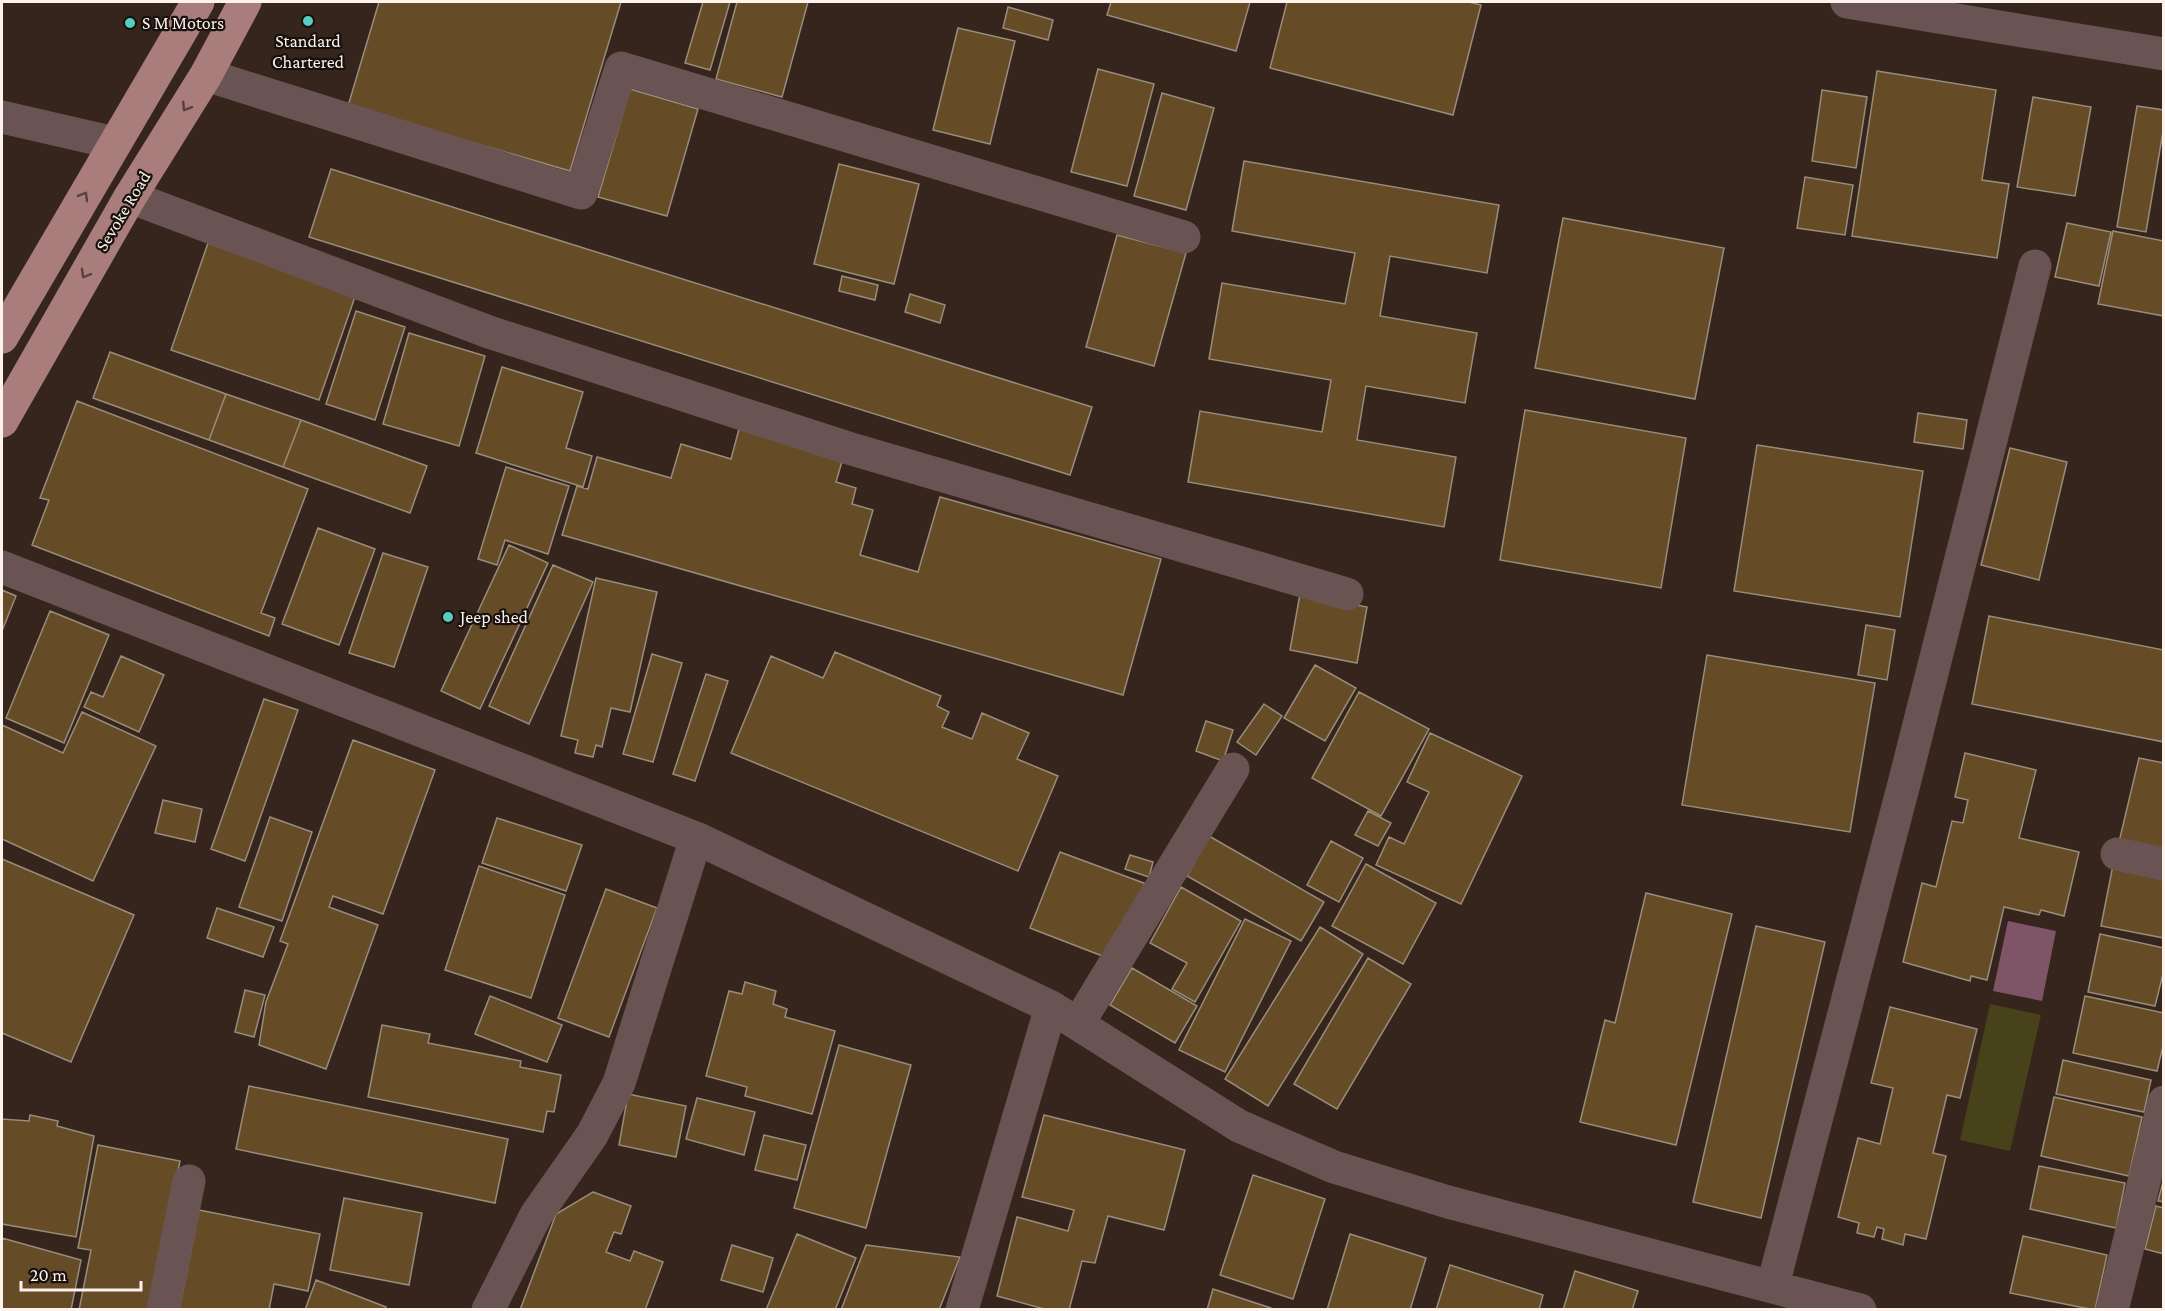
<svg xmlns="http://www.w3.org/2000/svg" width="2165" height="1311" font-family="'Crimson Pro',serif">
  <style>
    .green { fill: #474219 }
    .water { fill: #7f5466 }
    .building { fill: #654c27; stroke: #988c7b; stroke-width: 1.5 }
    .lines { fill: none; stroke-linecap: round; stroke-linejoin: round }
    .minor { stroke: #695453; stroke-width: 33 }
    .major { stroke: #a87d7c; stroke-width: 33 }
    .oneway { stroke: #58413e }
    .poi-dot { fill: #57cec2; stroke: #17100c; stroke-width: 2 }
    .labels { text-anchor: middle; stroke-width: 4.5; stroke-linejoin: round; paint-order: stroke }
    .poi-label { font-size: 18px; fill: #fdf2ec; stroke: #17100c; text-anchor: start }
    .street-label { font-size: 18px; fill: #fdf2ec; stroke: #17100c }
  </style>
  <rect width="100%" height="100%" fill="#35251d"/>
  <path class="green" d="M1990,1004L2041,1015L2010,1151L1960,1140Z"/>
  <path class="water" d="M2008,921L2056,931L2042,1001L1993,991Z"/>
  <path class="building" d="M379,2H621L570,171L348,106Z
    M703,2H730L710,70L685,63Z
    M737,2H808L782,97L716,79Z
    M1111,2H1250L1236,51L1107,15Z
    M1287,2H1469L1481,5L1453,115L1270,68Z
    M1008,7L1053,20L1048,40L1003,28Z
    M958,28L1015,41L990,144L933,130Z
    M1098,69L1154,84L1127,186L1071,172Z
    M1877,71L1996,90L1982,180L2009,184L1997,258L1852,236Z
    M630,89L698,109L667,216L598,197Z
    M1822,90L1867,97L1856,168L1812,161Z
    M1162,93L1214,108L1186,210L1134,196Z
    M2033,97L2091,107L2075,196L2017,187Z
    M2137,106L2164,110V126L2146,232L2117,227Z
    M1244,161L1499,205L1487,273L1390,256L1380,316L1477,333L1465,403L1366,386L1357,440L1456,457L1444,527L1188,482L1200,411L1322,432L1331,380L1209,359L1222,283L1345,304L1355,253L1232,231Z
    M839,164L919,184L894,284L814,264Z
    M331,169L1092,407L1070,475L309,237Z
    M1805,177L1853,185L1845,235L1797,228Z
    M1563,218L1724,248L1695,399L1535,368Z
    M2067,223L2111,232L2099,286L2055,277Z
    M2113,231L2164,241V316L2098,304Z
    M1117,235L1186,253L1154,366L1086,347Z
    M208,243L356,294L319,400L171,350Z
    M842,276L878,285L875,300L839,291Z
    M910,294L945,305L940,323L905,312Z
    M356,311L405,327L375,420L326,404Z
    M409,333L485,356L459,446L383,424Z
    M110,352L226,394L209,440L93,398Z
    M502,367L583,392L566,448L592,456L583,487L476,453Z
    M226,394L301,420L283,467L209,440Z
    M77,401L308,489L261,613L275,618L269,636L32,545L49,500L40,498Z
    M1525,410L1686,438L1661,588L1500,560Z
    M1918,413L1967,420L1963,449L1914,442Z
    M301,420L427,466L410,513L283,467Z
    M739,429L843,458L836,482L856,488L852,504L873,510L860,555L918,572L940,497L1161,559L1123,695L562,535L577,486L588,489L597,457L671,478L681,444L731,459Z
    M1757,445L1923,471L1900,617L1734,591Z
    M2010,448L2067,462L2039,580L1981,565Z
    M506,467L569,486L548,554L505,540L497,565L478,559Z
    M318,528L375,549L339,645L282,624Z
    M509,545L548,563L480,709L441,691Z
    M383,553L428,567L394,667L349,653Z
    M553,565L593,582L529,724L489,706Z
    M596,578L657,592L630,712L611,708L602,747L596,745L593,757L575,753L578,740L561,736Z
    M2,590L16,596L2,631Z
    M1300,594L1367,607L1357,663L1290,650Z
    M50,611L109,635L64,743L6,718Z
    M1989,616L2164,650V742L1972,704Z
    M1866,625L1895,630L1887,680L1858,675Z
    M835,652L941,696L937,706L949,712L942,727L972,739L982,713L1029,733L1017,759L1058,776L1018,871L731,753L771,656L823,678Z
    M652,654L682,663L653,762L623,754Z
    M1707,655L1875,683L1850,832L1682,805Z
    M121,656L164,675L139,732L84,707L91,692L103,697Z
    M1315,665L1356,688L1325,741L1284,718Z
    M706,674L728,681L695,781L673,774Z
    M1359,692L1429,729L1381,816L1312,778Z
    M264,699L298,710L245,861L211,849Z
    M1264,704L1282,716L1256,755L1237,742Z
    M82,712L156,746L93,881L2,839V725L63,753Z
    M1206,721L1233,730L1223,761L1196,751Z
    M1430,733L1522,776L1461,904L1376,865L1389,837L1404,844L1429,792L1407,782Z
    M353,740L435,770L383,914L333,896L329,907L378,925L326,1069L259,1045L266,1002L288,944L280,941Z
    M1965,753L2036,770L2019,838L2079,852L2064,916L2041,910L2039,915L2004,907L1987,980L1971,976L1970,981L1903,962L1922,883L1936,887L1952,821L1963,823L1968,800L1955,797Z
    M2139,758L2164,763V853L2119,842Z
    M163,800L202,809L195,842L155,833Z
    M1368,811L1391,823L1378,846L1355,835Z
    M270,817L312,832L282,921L239,907Z
    M497,818L582,845L566,891L482,863Z
    M1209,836L1324,902L1301,941L1187,876Z
    M1331,841L1363,858L1339,902L1307,885Z
    M1060,852L1149,885L1105,957L1030,928Z
    M1130,855L1153,862L1149,877L1125,869Z
    M2,859L134,915L71,1062L2,1033Z
    M1366,864L1436,903L1403,964L1332,926Z
    M2113,865L2164,876V938L2101,926Z
    M479,866L565,895L531,998L445,970Z
    M1181,887L1241,921L1195,1002L1172,989L1187,963L1150,943Z
    M606,889L657,908L609,1037L558,1018Z
    M1646,893L1732,914L1676,1145L1580,1122L1605,1020L1615,1023Z
    M217,908L274,927L263,957L207,938Z
    M1245,919L1291,941L1225,1072L1179,1050Z
    M1756,926L1825,942L1761,1218L1693,1202Z
    M1320,927L1363,954L1268,1106L1225,1079Z
    M2100,934L2164,948V970L2155,1006L2088,992Z
    M1368,958L1411,984L1337,1109L1294,1084Z
    M1132,968L1197,1006L1175,1043L1110,1005Z
    M745,982L776,991L773,1004L787,1009L785,1017L835,1031L812,1114L745,1096L747,1087L706,1076L729,991L742,994Z
    M245,990L265,995L254,1037L235,1032Z
    M490,996L562,1025L547,1062L475,1034Z
    M2085,996L2164,1013V1042L2157,1071L2073,1053Z
    M1890,1007L1977,1029L1960,1098L1947,1095L1933,1153L1946,1156L1926,1239L1905,1234L1903,1245L1882,1239L1884,1229L1877,1227L1874,1237L1857,1233L1859,1223L1838,1217L1858,1138L1880,1144L1893,1088L1871,1083Z
    M382,1025L430,1034L428,1043L521,1061L520,1067L561,1075L554,1112L547,1111L543,1132L368,1097Z
    M839,1045L911,1065L866,1228L794,1208Z
    M2063,1060L2151,1080L2144,1112L2056,1094Z
    M249,1086L508,1139L495,1203L236,1149Z
    M628,1094L686,1106L676,1157L619,1145Z
    M2054,1097L2142,1117L2129,1176L2041,1156Z
    M697,1098L755,1112L744,1155L686,1139Z
    M30,1115L58,1121L57,1126L94,1136L76,1237L2,1224V1119L29,1121Z
    M1044,1115L1185,1150L1164,1230L1108,1216L1095,1263L1082,1261L1069,1310H1048L997,1296L1017,1217L1068,1231L1074,1210L1022,1197Z
    M764,1135L806,1145L797,1180L755,1170Z
    M98,1145L180,1161L150,1310H79L91,1250L78,1248Z
    M2039,1166L2125,1183L2116,1228L2030,1209Z
    M1253,1175L1325,1199L1293,1299L1220,1275Z
    M2164,1178V1202L2158,1201Z
    M593,1192L631,1206L621,1234L614,1232L606,1252L630,1261L634,1251L663,1262L645,1310H520L556,1214Z
    M344,1198L422,1213L409,1285L330,1270Z
    M2156,1206L2164,1208V1254L2145,1249Z
    M199,1210L320,1234L308,1291L274,1284L269,1310H179Z
    M797,1234L856,1258L835,1310H766Z
    M1350,1234L1426,1258L1410,1310H1327Z
    M2023,1236L2107,1255L2095,1310L2010,1293Z
    M2,1238L81,1260L71,1310H2Z
    M732,1245L773,1258L763,1292L721,1280Z
    M866,1245L960,1257L939,1310H841Z
    M1450,1265L1543,1295L1539,1310H1436Z
    M1575,1271L1638,1291L1632,1310H1563Z
    M316,1280L386,1307L385,1310H305Z
    M1213,1289L1277,1310H1207Z"/>
  <g class="lines">
    <path class="minor" d="M1847,2L2164,54
      M206,75L581,193L621,68L1184,237
      M2,117L115,143
      M130,197L489,332L848,448L1347,594
      M2,567L696,838L1051,1007L1239,1126L1334,1167L1448,1202L1860,1310
      M2117,854L2164,864
      M1078,1024L1233,769
      M1773,1285L1906,776L2035,266
      M163,1310L189,1181
      M488,1310L536,1215L592,1135L619,1083L696,838
      M962,1310L1051,1007
      M2112,1310L2164,1102"/>
    <path class="major" d="M2,337L198,2
      M2,421L130,197L206,75L245,2"/>
  </g>
  <defs><path id="oneway-chevron" d="M-2-3.5L2.5 0L-2 3.5" fill="none" stroke-width="1.6" stroke-linecap="round" stroke-linejoin="round" transform="scale(1.5)"/></defs>
  <g class="oneway">
    <use href="#oneway-chevron" transform="translate(186 107) rotate(122)"/>
    <use href="#oneway-chevron" transform="translate(84 196) rotate(-60)"/>
    <use href="#oneway-chevron" transform="translate(85 274) rotate(120)"/>
  </g>
  <g class="poi-dot">
    <circle cx="308" cy="21" r="6"/>
    <circle cx="130" cy="23" r="6"/>
    <circle cx="448" cy="617" r="6"/>
  </g>
  <g class="labels">
    <g class="poi-label">
      <text x="142" y="29">S M Motors</text>
      <text x="308" y="47" text-anchor="middle">Standard<tspan x="308" dy="21">Chartered</tspan></text>
      <text x="460" y="623">Jeep shed</text>
    </g>
    <g class="street-label">
      <text transform="translate(123 211) rotate(-59)" y="6">Sevoke Road</text>
    </g>
  </g>
  <rect width="2165" height="1311" fill="none" stroke="#fdf2ec" stroke-width="6"/>
  <path d="M21 1281v9h120v-9" fill="none" stroke="#fdf2ec" stroke-width="3"/>
  <text x="30" y="1281" font-size="18" fill="#fdf2ec" stroke="#17100c" stroke-width="4.5" paint-order="stroke">20 m</text>
</svg>
